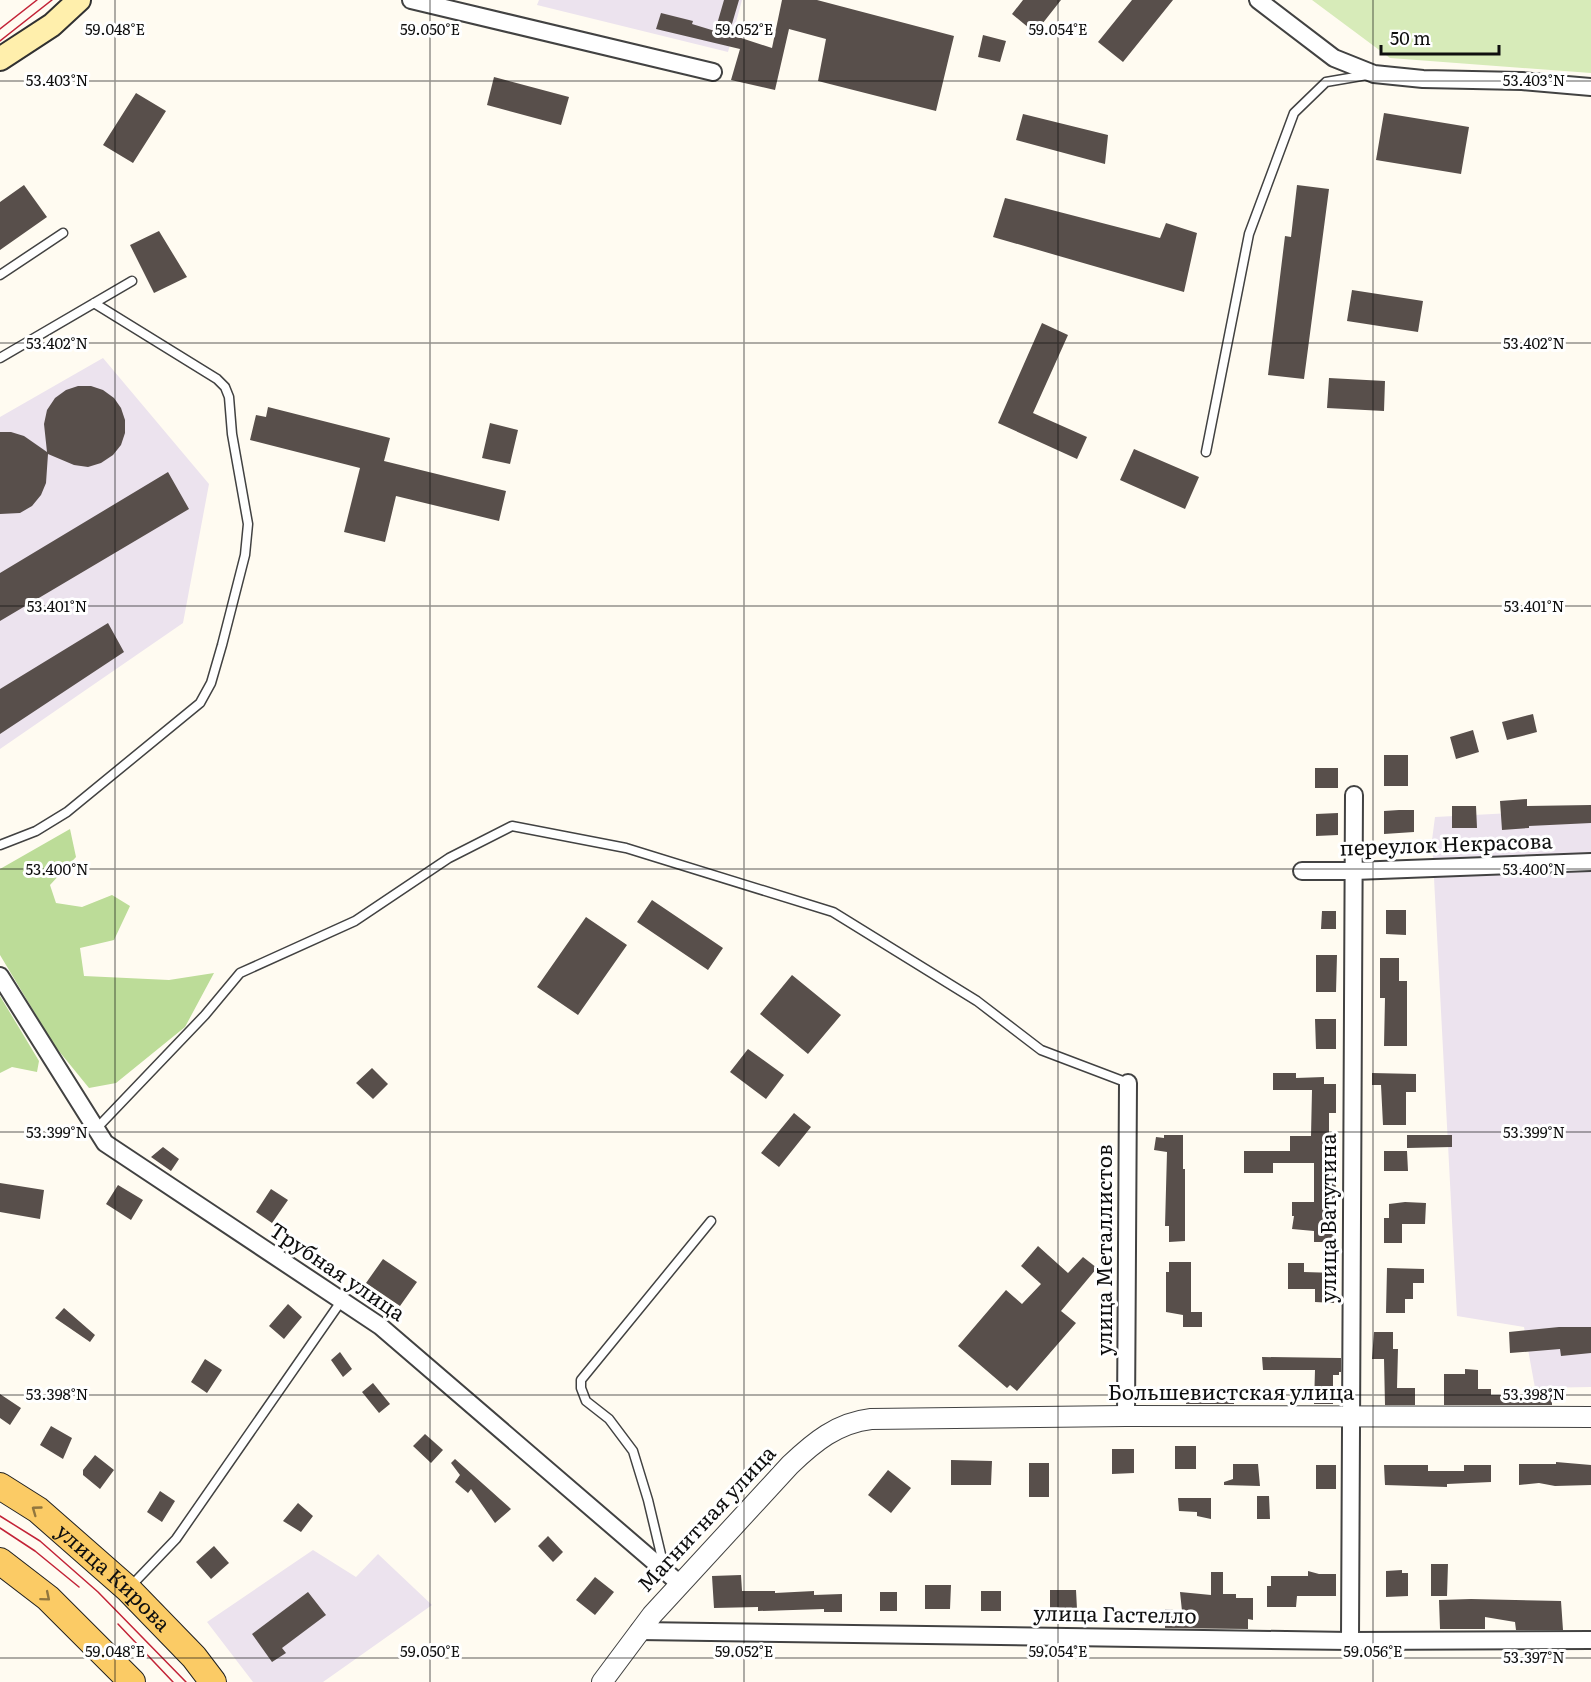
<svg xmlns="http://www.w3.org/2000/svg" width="1591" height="1682" font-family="Literata,serif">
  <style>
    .industrial { fill: #ece3ee }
    .green { fill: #d7ebb9 }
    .forest { fill: #bcdc98 }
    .building { fill: #584f4b }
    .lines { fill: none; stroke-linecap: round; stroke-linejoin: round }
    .service-casing { stroke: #424242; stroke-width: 11 }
    .minor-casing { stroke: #424242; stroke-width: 20 }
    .tertiary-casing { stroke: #424242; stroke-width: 22 }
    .secondary-casing { stroke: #313131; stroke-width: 26 }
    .primary-casing { stroke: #202020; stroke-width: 28 }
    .service { stroke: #fff; stroke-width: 8 }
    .minor { stroke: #fff; stroke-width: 16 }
    .tertiary { stroke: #fff; stroke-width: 20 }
    .secondary { stroke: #ffefac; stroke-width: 22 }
    .primary { stroke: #fbcb65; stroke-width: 26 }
    .tram { stroke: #c32337; stroke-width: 1.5 }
    .oneway { stroke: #91763e }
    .ticks { fill: none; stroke: #0f0f0f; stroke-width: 1.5; stroke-opacity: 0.45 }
    .labels { text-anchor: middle; stroke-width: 6; stroke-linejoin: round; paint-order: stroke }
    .street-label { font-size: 21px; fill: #0f0f0f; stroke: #fff }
    .ticks-label { font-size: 15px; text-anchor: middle; fill: #0f0f0f; stroke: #fff; stroke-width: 6; stroke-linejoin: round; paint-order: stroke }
  </style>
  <rect width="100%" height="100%" fill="#fffbf1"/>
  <path class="industrial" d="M539,0H742L728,52L537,5Z
    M103,358L209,484L183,623L0,749V417Z
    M1591,809V1387L1535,1388L1524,1327L1457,1316L1432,840L1435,817Z
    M313,1550L356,1577L378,1554L432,1605L323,1682H253L207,1622Z"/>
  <path class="green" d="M1312,0H1591V73L1390,58Z"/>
  <path class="forest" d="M70,829L76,857L50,885L56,903L82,907L112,895L130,906L114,940L80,948L84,976L169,980L214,973L185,1027L116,1083L89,1088L54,1045L0,955V869Z
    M0,996L39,1061L37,1072L12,1067L0,1073Z"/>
  <path class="building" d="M724,0H739L729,34L772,48L782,0H817L954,36L936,111L818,81L826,39L789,29L775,90L731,80L740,49L656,29L661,13L693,21L692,24L715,31Z
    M1023,0H1061L1035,33L1012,14Z
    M1132,0H1173L1123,62L1098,42Z
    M983,35L1006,41L1000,62L978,57Z
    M494,77L569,97L561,125L487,105Z
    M136,93L166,111L133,163L103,145Z
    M1384,113L1469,127L1461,174L1376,160Z
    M1023,114L1108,135L1105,164L1016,140Z
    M24,185L47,217L0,250V202Z
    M1297,185L1329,189L1304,379L1268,375L1285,236L1291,237Z
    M1005,198L1160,238L1166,223L1197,233L1184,292L993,237Z
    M159,231L187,277L154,293L130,245Z
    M1352,290L1423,301L1418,332L1347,321Z
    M1042,323L1068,335L1033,413L1087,437L1077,459L998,423Z
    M1329,378L1385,381L1384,411L1327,408Z
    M78,386H91L103,390L114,398L121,408L125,420V433L121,445L113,455L101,463L88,467L74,465L48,454L46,483L41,495L32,506L20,513L0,514V432H11L24,436L47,452L44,424L47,410L55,398L66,390Z
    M268,407L390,438L384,461L506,491L499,521L396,496L385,542L344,532L360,468L250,440L256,415L266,417Z
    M490,423L518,430L510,464L482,458Z
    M1134,449L1199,477L1185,509L1120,480Z
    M168,472L189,509L0,621V573Z
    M108,623L124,652L0,734V689Z
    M1533,714L1537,732L1507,740L1502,722Z
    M1473,730L1479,752L1456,759L1450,737Z
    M1384,755H1408V786H1384Z
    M1315,768H1338V788H1315Z
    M1527,799V806L1591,805V823L1529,826V828L1502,830L1500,801Z
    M1452,806H1476L1477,828H1452Z
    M1399,810H1414V832L1384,834V811Z
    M1338,813V835L1316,836V814Z
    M652,900L723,948L708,970L637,922Z
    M1386,910H1406V935L1386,934Z
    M1322,911H1336V929H1321Z
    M586,917L627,945L578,1015L537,987Z
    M1316,955H1337L1336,992H1316Z
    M1380,958H1399V981H1407V1046H1384L1385,998H1380Z
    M792,975L841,1015L808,1054L760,1014Z
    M1315,1019H1336V1049H1316Z
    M748,1049L784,1075L766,1099L730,1072Z
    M372,1068L388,1084L373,1099L356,1083Z
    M1273,1073H1296V1078L1324,1077V1084H1336V1113H1329V1150H1335L1336,1159L1335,1242H1314V1231L1292,1229L1294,1216H1292V1202H1314V1163H1273V1173H1244V1151H1290V1136H1311L1312,1090H1273Z
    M1372,1073L1416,1074V1092H1406V1125H1383L1381,1085H1372Z
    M794,1113L811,1127L779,1167L761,1153Z
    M1164,1135H1183V1169H1185V1241L1169,1242V1226H1165L1167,1152L1154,1150L1156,1137L1164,1138Z
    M1407,1135H1452V1147L1407,1148Z
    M163,1147L179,1159L171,1171L151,1157Z
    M1384,1151H1407L1408,1171H1384Z
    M0,1183L44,1190L40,1219L0,1212Z
    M118,1185L143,1200L131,1220L106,1204Z
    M271,1189L288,1200L272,1223L256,1212Z
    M1405,1202L1426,1203L1425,1224H1402V1243H1384V1218H1389V1204Z
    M1038,1246L1068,1273L1083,1257L1097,1268L1061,1311L1076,1323L1017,1391L1010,1385L1007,1388L958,1346L1006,1290L1022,1304L1041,1284L1021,1266Z
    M383,1259L417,1282L400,1306L366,1283Z
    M1169,1262H1191V1312H1202V1327H1183V1315L1166,1312V1272H1169Z
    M1288,1263H1304V1272L1336,1273L1334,1303L1315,1302V1289H1288Z
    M1387,1268L1424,1269V1283H1413V1299H1405V1313H1386Z
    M288,1304L302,1317L284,1339L269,1326Z
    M64,1308L95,1335L90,1342L55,1318Z
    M1559,1327H1591V1353L1561,1356L1560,1349L1510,1353L1509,1332Z
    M1374,1332H1393V1349H1398L1397,1388H1415V1405H1385L1384,1359H1372Z
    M340,1352L352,1369L343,1377L331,1360Z
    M1262,1357L1341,1358V1372H1339V1375H1333V1404H1314L1315,1370H1263Z
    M205,1359L222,1370L207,1393L191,1382Z
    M1465,1369L1478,1370V1389H1491V1395H1527V1387H1552V1405H1444V1374H1465Z
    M373,1383L390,1404L379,1413L362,1392Z
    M1187,1392H1234V1404H1186Z
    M0,1394L21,1408L10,1425L0,1418Z
    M51,1426L72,1438L63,1459L40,1445Z
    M425,1434L443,1450L431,1463L413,1446Z
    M1175,1446H1196V1469H1175Z
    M1112,1449H1134V1473L1112,1474Z
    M95,1455L114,1470L100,1489L83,1475V1470Z
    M455,1459L511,1509L495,1523L471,1489L468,1493L455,1482L460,1475L451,1463Z
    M951,1460L992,1461L991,1485H951Z
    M1556,1462L1591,1465V1485L1555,1486L1539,1483L1519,1485V1464H1556Z
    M1029,1463H1049V1497H1029Z
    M1233,1464H1258L1260,1486L1224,1485V1482L1233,1479Z
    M1316,1465H1336V1489H1316Z
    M1384,1465H1428V1471H1464V1465H1491V1482L1447,1484V1487L1385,1485Z
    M888,1470L911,1488L891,1513L868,1495Z
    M160,1491L175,1501L162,1522L147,1512Z
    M1257,1496H1269L1270,1519H1257Z
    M1178,1498H1211V1519L1197,1516V1512L1179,1511Z
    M298,1503L313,1516L301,1532L283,1521Z
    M548,1536L563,1552L553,1562L538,1546Z
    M214,1546L229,1563L211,1579L196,1562Z
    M1431,1564H1448L1447,1596H1431Z
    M1402,1570V1573H1408V1596L1386,1597V1571Z
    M1308,1571L1319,1574H1336V1596H1297L1296,1607H1267V1586H1271V1576H1308Z
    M1211,1572H1223V1594H1236V1598H1253V1620L1248,1619V1629L1165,1628V1609L1182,1611L1180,1592L1211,1595Z
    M741,1575L742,1591H775V1593L814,1591V1595L842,1594V1612H824V1609L758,1611V1607L714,1608L712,1576Z
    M595,1577L614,1592L595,1615L576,1600Z
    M925,1585H951L950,1609H925Z
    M1050,1590H1076L1077,1609H1050Z
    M981,1591H1001V1611H981Z
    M308,1592L326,1615L282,1648L286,1653L272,1662L252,1634Z
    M880,1592H897V1611H880Z
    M1471,1599L1561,1601L1563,1630H1516L1515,1622L1485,1617V1629H1440L1439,1600Z"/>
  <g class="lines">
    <g class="service-casing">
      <path id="service" d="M0,275L63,233
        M0,358L132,281
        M1206,452L1249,234L1294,113L1326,82L1367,75
        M0,845L36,831L67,812L200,703L211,683L222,645L245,555L248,524L232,434L229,397L225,387L217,379L94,303
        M96,1129L205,1015L240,973L355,921L449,858L512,826L626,848L833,912L977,1001L1041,1050L1128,1083
        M664,1567L648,1500L633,1451L609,1419L586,1401L581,1388V1380L711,1221
        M130,1587L176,1539L342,1300"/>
    </g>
    <g class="minor-casing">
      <path id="minor" d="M411,0L713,72
        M1258,0L1334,58L1374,74L1423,79L1522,81L1591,87
        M1302,871H1354L1591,862
        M0,976L105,1143L380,1326L680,1584
        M1126,1416L1128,1083
        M639,1631L1350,1641L1591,1640
        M1350,1641L1354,795"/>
    </g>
    <g class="tertiary-casing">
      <path id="tertiary" d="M602,1682L652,1615L790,1465C814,1442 837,1423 871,1419L1126,1416L1591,1417"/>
    </g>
    <g class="secondary-casing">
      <path id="secondary" d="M0,59L52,25L79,0"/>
    </g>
    <g class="primary-casing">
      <g id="primary">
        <path id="s1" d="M0,1486L38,1510L128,1589L194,1657L213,1682"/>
        <path d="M0,1561L48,1598L132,1682"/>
      </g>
    </g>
    <use href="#service" class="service"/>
    <use href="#minor" class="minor"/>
    <use href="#tertiary" class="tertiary"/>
    <use href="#secondary" class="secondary"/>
    <use href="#primary" class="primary"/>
    <path class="tram" d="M0,29L37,0
      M0,41L52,0
      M0,1516L40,1541L98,1592L186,1682
      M0,1528L35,1551L79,1587
      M118,1624L173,1682"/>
  </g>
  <defs><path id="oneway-chevron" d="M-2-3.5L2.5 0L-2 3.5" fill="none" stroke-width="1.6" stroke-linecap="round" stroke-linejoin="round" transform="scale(1.5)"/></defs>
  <g class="oneway">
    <use href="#oneway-chevron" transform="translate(36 1510) rotate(-144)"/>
    <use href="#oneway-chevron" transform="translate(46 1597) rotate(40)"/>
  </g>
  <path class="ticks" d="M115,0V1682M430,0V1682M744,0V1682M1058,0V1682M1373,0V1682M0,81H1591M0,343H1591M0,606H1591M0,869H1591M0,1132H1591M0,1395H1591M0,1658H1591"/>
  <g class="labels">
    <g class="street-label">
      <text transform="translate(1446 845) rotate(-2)" y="7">переулок Некрасова</text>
      <text transform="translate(1329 1218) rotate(-90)" y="7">улица Ватутина</text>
      <text transform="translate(1105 1250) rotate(-90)" y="7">улица Металлистов</text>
      <text transform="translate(337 1272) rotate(34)" y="7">Трубная улица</text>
      <text x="1231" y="1400">Большевистская улица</text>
      <text transform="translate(707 1519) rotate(-47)" y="7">Магнитная улица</text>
      <text dy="7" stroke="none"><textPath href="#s1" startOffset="146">улица Кирова</textPath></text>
      <text transform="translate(1115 1615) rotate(1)" y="7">улица Гастелло</text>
    </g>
  </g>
  <g class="ticks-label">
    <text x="115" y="35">59.048°E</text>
    <text x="430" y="35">59.050°E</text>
    <text x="744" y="35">59.052°E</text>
    <text x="1058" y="35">59.054°E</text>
    <text x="57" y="86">53.403°N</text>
    <text x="1534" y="86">53.403°N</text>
    <text x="57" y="349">53.402°N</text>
    <text x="1534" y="349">53.402°N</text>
    <text x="57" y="612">53.401°N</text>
    <text x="1534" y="612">53.401°N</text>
    <text x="57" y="875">53.400°N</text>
    <text x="1534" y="875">53.400°N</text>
    <text x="57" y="1138">53.399°N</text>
    <text x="1534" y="1138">53.399°N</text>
    <text x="57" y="1400">53.398°N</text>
    <text x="1534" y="1400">53.398°N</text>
    <text x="115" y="1657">59.048°E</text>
    <text x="430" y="1657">59.050°E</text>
    <text x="744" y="1657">59.052°E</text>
    <text x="1058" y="1657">59.054°E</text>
    <text x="1373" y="1657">59.056°E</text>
    <text x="1534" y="1663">53.397°N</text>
  </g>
  <path d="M1381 45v9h118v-9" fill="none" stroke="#0f0f0f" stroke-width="3"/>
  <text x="1390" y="45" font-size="18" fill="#0f0f0f" stroke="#ffffff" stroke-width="4.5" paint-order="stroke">50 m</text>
</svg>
